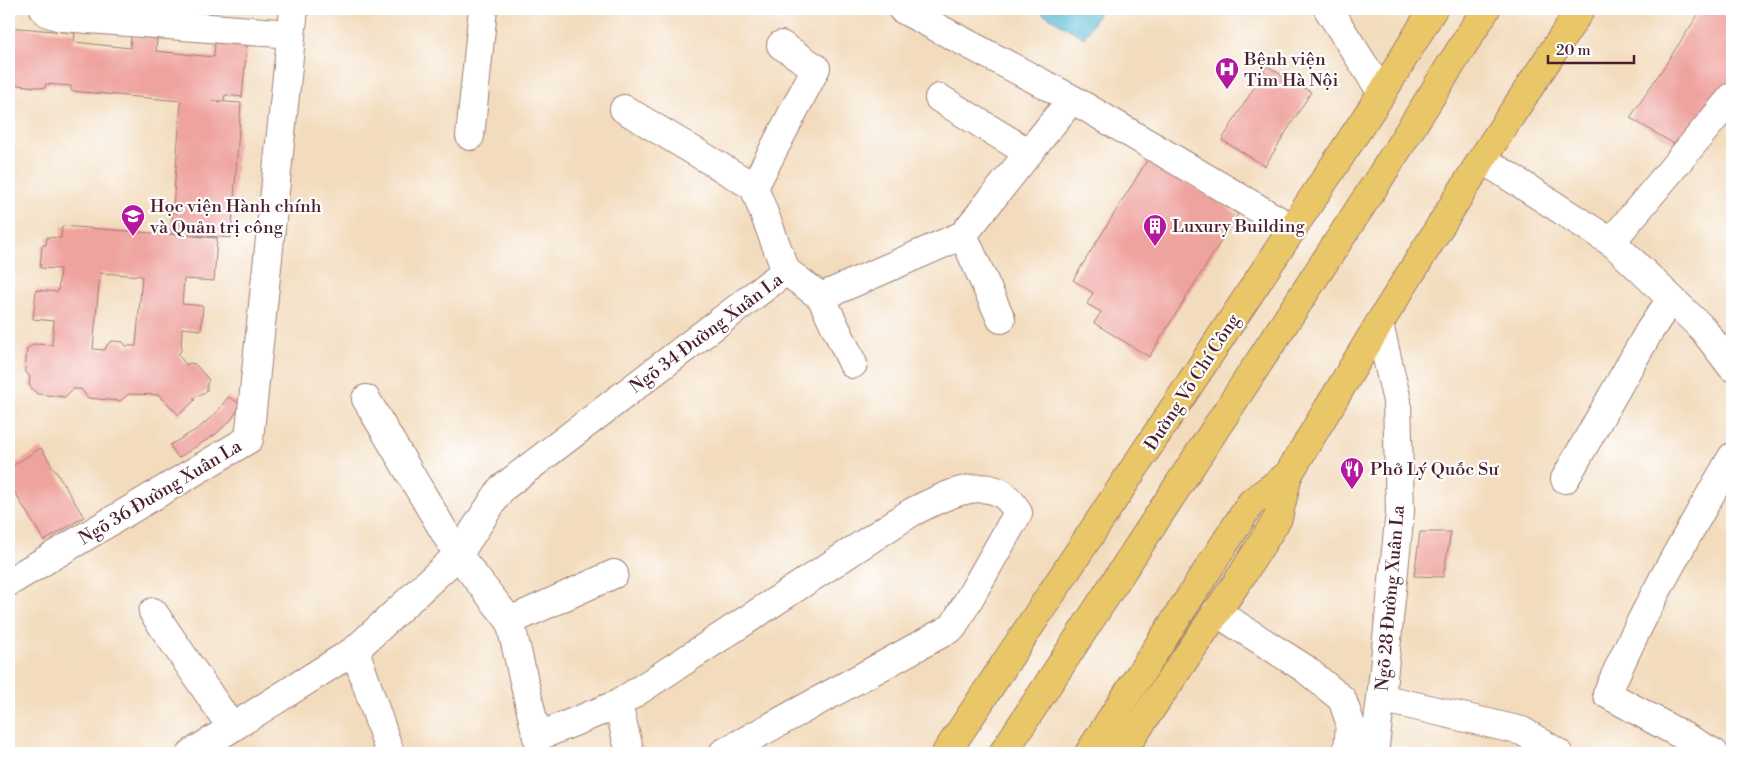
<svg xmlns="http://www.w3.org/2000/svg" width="1741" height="762" font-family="'Libre Bodoni',serif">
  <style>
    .water { fill: #50b7cf; stroke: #4d6b7d }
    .building { fill: #efa39f; fill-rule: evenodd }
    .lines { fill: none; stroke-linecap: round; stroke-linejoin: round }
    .minor-casing { stroke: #9e7e74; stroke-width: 30 }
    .major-casing { stroke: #9e7e74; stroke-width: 30 }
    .highway-casing { stroke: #9e7e74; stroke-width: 30 }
    .minor { stroke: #fff; stroke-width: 28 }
    .major { stroke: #e9c769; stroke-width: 28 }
    .highway { stroke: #e9c769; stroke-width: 28 }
    .labels { text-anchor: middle; stroke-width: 4.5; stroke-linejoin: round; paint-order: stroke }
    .poi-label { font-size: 18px; fill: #4a1f2b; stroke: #fff; text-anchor: start }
    .street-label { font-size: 18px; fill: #4a1f2b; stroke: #fff }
  </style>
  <rect width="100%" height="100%" fill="#fff"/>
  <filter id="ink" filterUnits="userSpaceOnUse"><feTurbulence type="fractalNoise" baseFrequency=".02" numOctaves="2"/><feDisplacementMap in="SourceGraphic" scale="10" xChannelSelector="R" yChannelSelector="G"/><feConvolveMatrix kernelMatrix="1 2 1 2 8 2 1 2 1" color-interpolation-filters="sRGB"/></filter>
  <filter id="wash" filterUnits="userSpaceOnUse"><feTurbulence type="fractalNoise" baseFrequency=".0096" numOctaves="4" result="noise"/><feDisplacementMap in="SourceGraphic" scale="20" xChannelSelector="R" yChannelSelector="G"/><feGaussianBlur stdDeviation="1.12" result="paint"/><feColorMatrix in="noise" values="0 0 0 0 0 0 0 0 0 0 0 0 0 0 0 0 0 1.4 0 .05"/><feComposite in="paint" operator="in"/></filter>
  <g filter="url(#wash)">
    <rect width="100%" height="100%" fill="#f3dcbd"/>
    <path class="water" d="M1037,9H1101L1084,38L1037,10Z"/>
    <g id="blocks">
      <path class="building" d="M1702,9H1732V79L1676,145L1630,118Z
        M9,27L75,33L74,42L130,48L131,36L157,39L156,51L214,57L215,42L247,45L242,97L225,95L224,101H212L241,103L231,238L171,233L181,101L71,91V86L46,84L45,88L9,84Z
        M1267,66L1311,92L1265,166L1222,140Z
        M1148,159L1238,214L1149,357L1094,323L1101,312L1087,304L1093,293L1073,280Z
        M62,226L217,238L214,281L184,279L182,304L203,306L201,330L182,328L181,351L178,354L186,365L189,363L195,364L209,380L207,383V390L200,396L198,395L193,399L195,400L179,415L159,395L129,394L120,401L88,398L81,389H73L65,397L37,394L29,385L30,377L25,371L27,349L34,344L52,345L54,321L33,319L36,290L58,292L60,269L40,268L42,245H46L47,237L61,238ZM100,273L142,276L136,346H126L123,342L112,341L107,345L105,350L93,349Z
        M228,397L241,404L232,419L216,434L178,458L170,445L199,428L217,412Z
        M41,448L84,517L44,541L9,483V468Z
        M1420,532H1451L1443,577L1414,576Z"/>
    </g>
  </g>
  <g filter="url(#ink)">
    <use href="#blocks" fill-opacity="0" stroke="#9e7e74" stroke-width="1"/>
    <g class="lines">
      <g class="minor-casing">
        <path id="minor" d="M44,9L48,13L61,17L291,34
          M902,9L1072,99
          M1328,9L1382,93
          M781,45L816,68L754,187L786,271
          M939,98L1029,153
          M624,109L754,187
          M470,136L483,9
          M1482,159L1614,244L1702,328L1732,367
          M963,235L1001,319
          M1611,242L1732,97
          M821,297L853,364
          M366,399L458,555L510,621L537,737L618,704L630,753
          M1565,479L1650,330L1671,299
          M9,582L249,439L294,9
          M153,612L232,728
          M1216,612L1304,668L1342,699L1350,722L1348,749L1346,753
          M510,621L614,574
          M355,650L390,753
          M1381,698L1522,731L1558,753
          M618,704L912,512C945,496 995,467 1018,513L953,627L723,753
          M192,753L355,650L458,555L501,489L786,271L821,297L963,235L1072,99L1293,229
          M1374,753L1381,698L1400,511L1397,401L1379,324
          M1714,753L1607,694C1642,612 1687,535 1732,457"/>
      </g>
      <g class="major-casing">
        <path id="major" d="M946,753L1382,93L1433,9
          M1121,753L1242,575L1278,518L1288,475"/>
      </g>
      <g class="highway-casing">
        <path id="highway" d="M1003,753L1377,182L1486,9
          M1089,753L1251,503L1288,475L1379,324L1482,159L1581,9"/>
      </g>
      <use href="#minor" class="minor"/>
      <use href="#major" class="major"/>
      <use href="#highway" class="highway"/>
    </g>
  </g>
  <defs>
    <g id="hospital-pin" transform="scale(1.25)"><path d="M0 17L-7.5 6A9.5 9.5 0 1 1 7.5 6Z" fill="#b5179e" stroke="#fff"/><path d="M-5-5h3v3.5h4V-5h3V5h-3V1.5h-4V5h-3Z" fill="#fff"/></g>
    <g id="university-pin" transform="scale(1.25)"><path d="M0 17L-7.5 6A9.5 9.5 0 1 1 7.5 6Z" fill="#b5179e" stroke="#fff"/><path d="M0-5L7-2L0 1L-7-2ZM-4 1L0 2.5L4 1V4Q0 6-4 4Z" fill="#fff"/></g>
    <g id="building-pin" transform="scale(1.25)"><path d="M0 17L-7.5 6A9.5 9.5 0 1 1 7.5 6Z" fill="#b5179e" stroke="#fff"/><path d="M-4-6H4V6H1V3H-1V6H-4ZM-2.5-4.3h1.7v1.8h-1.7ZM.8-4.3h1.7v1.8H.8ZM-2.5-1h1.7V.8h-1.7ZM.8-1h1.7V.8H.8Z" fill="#fff"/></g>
    <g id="restaurant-pin" transform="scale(1.25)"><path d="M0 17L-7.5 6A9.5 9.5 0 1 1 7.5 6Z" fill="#b5179e" stroke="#fff"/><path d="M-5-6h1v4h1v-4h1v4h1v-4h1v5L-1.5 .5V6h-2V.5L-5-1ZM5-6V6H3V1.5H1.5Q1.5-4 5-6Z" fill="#fff"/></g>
  </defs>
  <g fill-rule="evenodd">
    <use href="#hospital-pin" x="1227" y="69"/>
    <use href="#university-pin" x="133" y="216"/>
    <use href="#building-pin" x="1155" y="226"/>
    <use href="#restaurant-pin" x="1352" y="469"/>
  </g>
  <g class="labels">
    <g class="poi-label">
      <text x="1244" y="65">Bệnh viện<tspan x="1244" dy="21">Tim Hà Nội</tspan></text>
      <text x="150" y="212">Học viện Hành chính<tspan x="150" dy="21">và Quản trị công</tspan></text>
      <text x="1172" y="232">Luxury Building</text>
      <text x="1370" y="475">Phở Lý Quốc Sư</text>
    </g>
    <g class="street-label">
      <text transform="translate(706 333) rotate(-37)" y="6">Ngõ 34 Đường Xuân La</text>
      <text transform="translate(1192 382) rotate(-57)" y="6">Đường Võ Chí Công</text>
      <text transform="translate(160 492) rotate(-31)" y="6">Ngõ 36 Đường Xuân La</text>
      <text transform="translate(1390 598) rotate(-85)" y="6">Ngõ 28 Đường Xuân La</text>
    </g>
  </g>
  <rect width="1741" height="762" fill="none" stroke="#fff" stroke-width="30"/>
  <path d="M1548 55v8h86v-8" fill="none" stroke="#4a1f2b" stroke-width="2.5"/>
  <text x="1556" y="55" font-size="15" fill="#4a1f2b" stroke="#ffffff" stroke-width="4" paint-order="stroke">20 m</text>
</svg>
